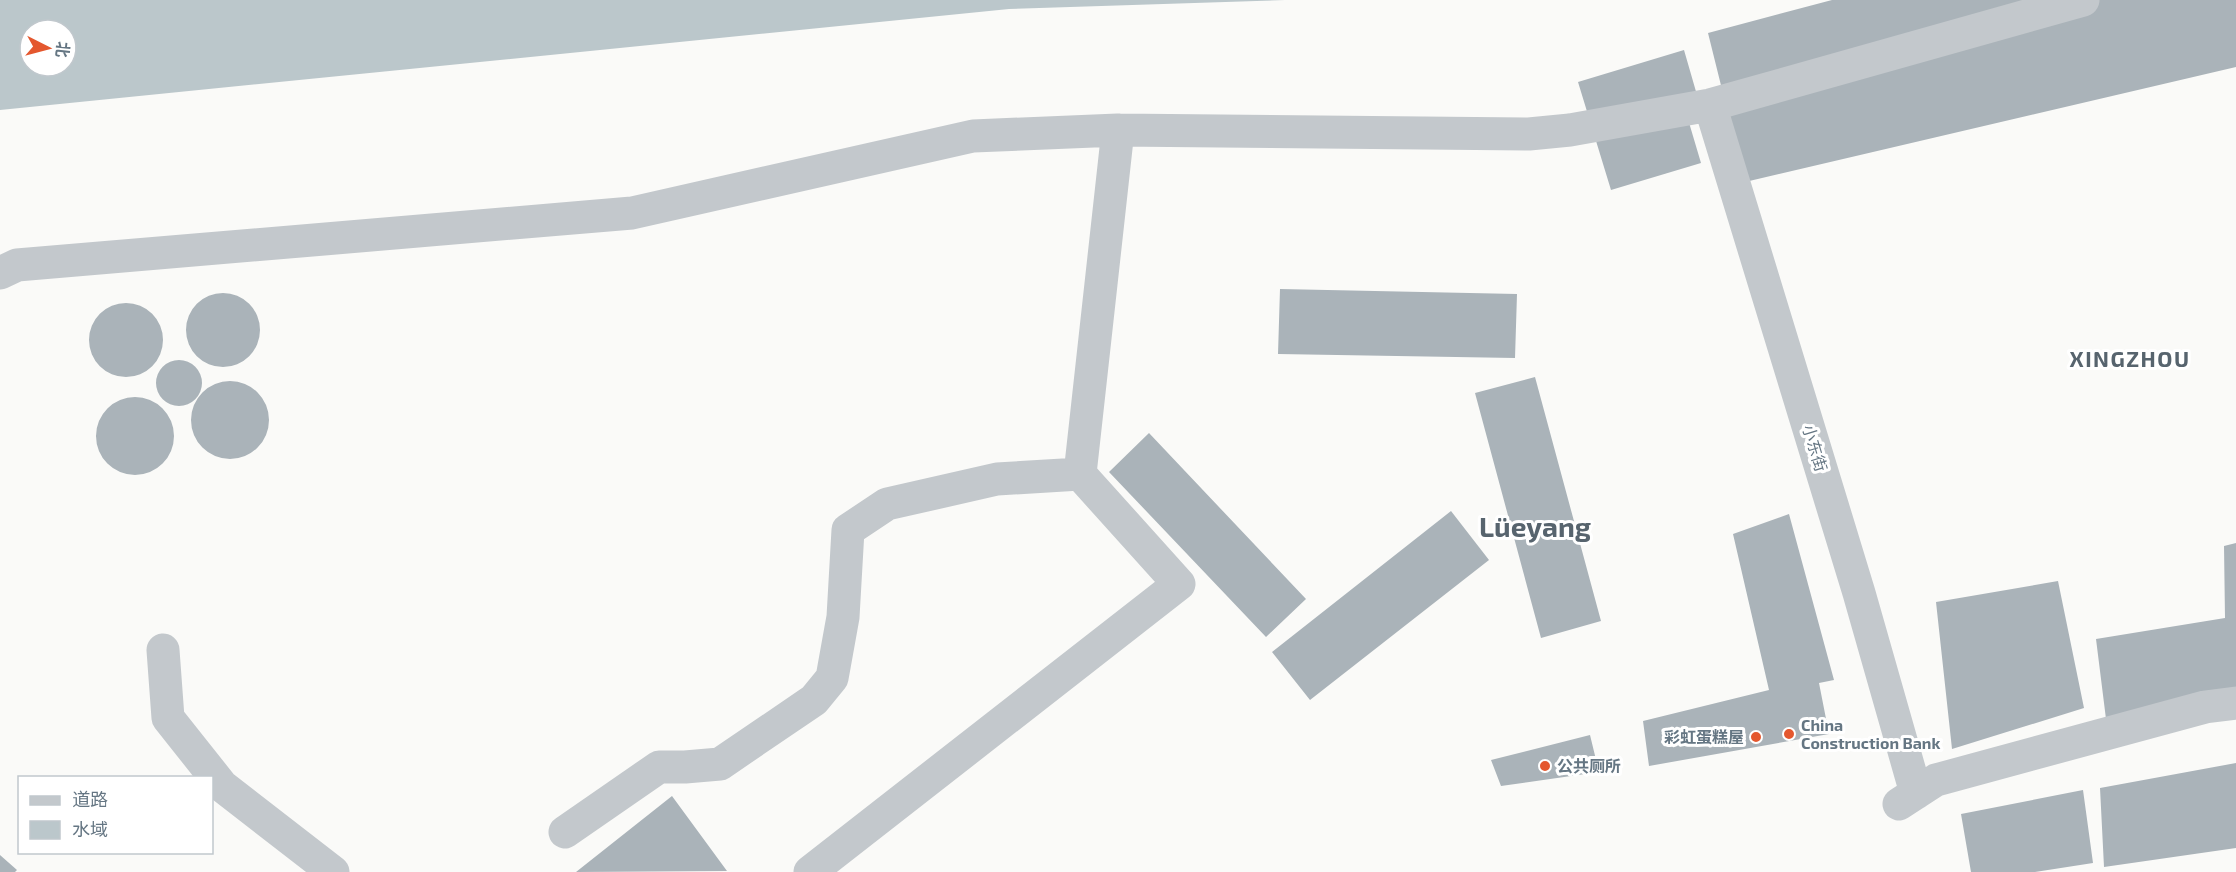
<svg xmlns="http://www.w3.org/2000/svg" width="2236" height="872" font-family="'Exo 2','Noto Sans SC',sans-serif">
  <style>
    .water { fill: #bbc7cb; fill-rule: evenodd }
    .building { fill: #aab3b9 }
    .lines { fill: none; stroke-linecap: round; stroke-linejoin: round }
    .minor { stroke: #c3c8cc; stroke-width: 33 }
    .poi-dot { fill: #e4572e; stroke: #fff; stroke-width: 2 }
    .labels { text-anchor: middle; stroke-width: 6; stroke-linejoin: round; paint-order: stroke }
    .street-label { font-size: 16px; fill: #657683; stroke: #fff }
    .poi-label { font-size: 16px; font-weight: bold; fill: #657683; stroke: #fff; text-anchor: start }
    .district-label { font-size: 22px; font-weight: bold; letter-spacing: 1.5px; fill: #57646e; stroke: #fff }
    .town-label { font-size: 28px; font-weight: bold; fill: #57646e; stroke: #fff }
  </style>
  <rect width="100%" height="100%" fill="#fafaf8"/>
  <path class="water" d="M0,0H1285L1009,9L0,110ZM30,30H66V66H30Z"/>
  <path class="building" d="M1832,0H2236V67L1745,182L1708,33Z
    M1684,50L1697,95L1682,99L1701,163L1611,190L1578,82Z
    M1280,289L1517,294L1515,358L1278,354Z
    M186 330a37 37 0 1 1 74 0a37 37 0 1 1-74 0Z
    M89 340a37 37 0 1 1 74 0a37 37 0 1 1-74 0Z
    M156 383a23 23 0 1 1 46 0a23 23 0 1 1-46 0Z
    M1535,377L1601,621L1541,638L1475,393Z
    M191 420a39 39 0 1 1 78 0a39 39 0 1 1-78 0Z
    M96 436a39 39 0 1 1 78 0a39 39 0 1 1-78 0Z
    M1149,433L1306,599L1266,637L1109,472Z
    M1451,511L1489,560L1310,700L1272,652Z
    M1789,514L1834,680L1819,683L1829,734L1649,766L1643,721L1769,690L1733,534Z
    M2236,543V690L2106,719L2096,639L2225,618L2224,546Z
    M2058,581L2084,708L1952,749L1936,602Z
    M1590,735L1599,772L1501,786L1491,760Z
    M2236,763V848L2104,867L2100,788Z
    M2083,790L2093,863L2035,872H1971L1961,814Z
    M672,796L727,871L576,872Z
    M0,855L17,870L15,872H0Z"/>
  <g class="lines">
    <path class="minor" d="M1710,105L1859,593L1916,793
      M0,273L17,265L632,213L973,136L1118,130L1529,134L1570,130L1710,105L2083,0
      M163,650L168,718L222,786L333,872
      M1899,804L1936,780L2205,707L2236,703
      M565,832L659,767H685L720,764L814,700L832,678L843,617L848,530L887,504L997,479L1080,474
      M810,872L1179,584L1080,474L1118,130"/>
  </g>
  <g class="poi-dot">
    <circle cx="1789" cy="734" r="6"/>
    <circle cx="1756" cy="737" r="6"/>
    <circle cx="1545" cy="766" r="6"/>
  </g>
  <g class="labels">
    <g class="street-label">
      <text transform="translate(1815 448) rotate(73)" y="6">小东街</text>
    </g>
    <g class="poi-label">
      <text x="1801" y="731">China<tspan x="1801" dy="18">Construction Bank</tspan></text>
      <text x="1744" y="743" text-anchor="end">彩虹蛋糕屋</text>
      <text x="1557" y="772">公共厕所</text>
    </g>
    <g class="district-label">
      <text x="2130" y="367">XINGZHOU</text>
    </g>
    <g class="town-label">
      <text x="1535" y="537">Lüeyang</text>
    </g>
  </g>
  <rect x="18" y="776" width="195" height="78" fill="#ffffff" stroke="#c1c8cd" stroke-width="1.5"/>
  <rect x="30" y="796" width="30" height="9" fill="#c3c8cc" stroke="#c1c8cd" stroke-width="1.5"/>
  <text x="72" y="806" font-size="18" fill="#657683">道路</text>
  <rect x="30" y="821" width="30" height="18" fill="#bbc7cb" stroke="#c1c8cd" stroke-width="1.5"/>
  <text x="72" y="836" font-size="18" fill="#657683">水域</text>
  <g transform="translate(48 48) rotate(96)"><circle r="28" fill="#ffffff" stroke="#c1c8cd" stroke-width="1.5"/>
  <path d="M0-4.5L10 22L0 15L-10 22Z" fill="#e4572e"/>
  <text y="-9" font-size="16" font-weight="bold" text-anchor="middle" fill="#657683">北</text>
  </g>
</svg>
